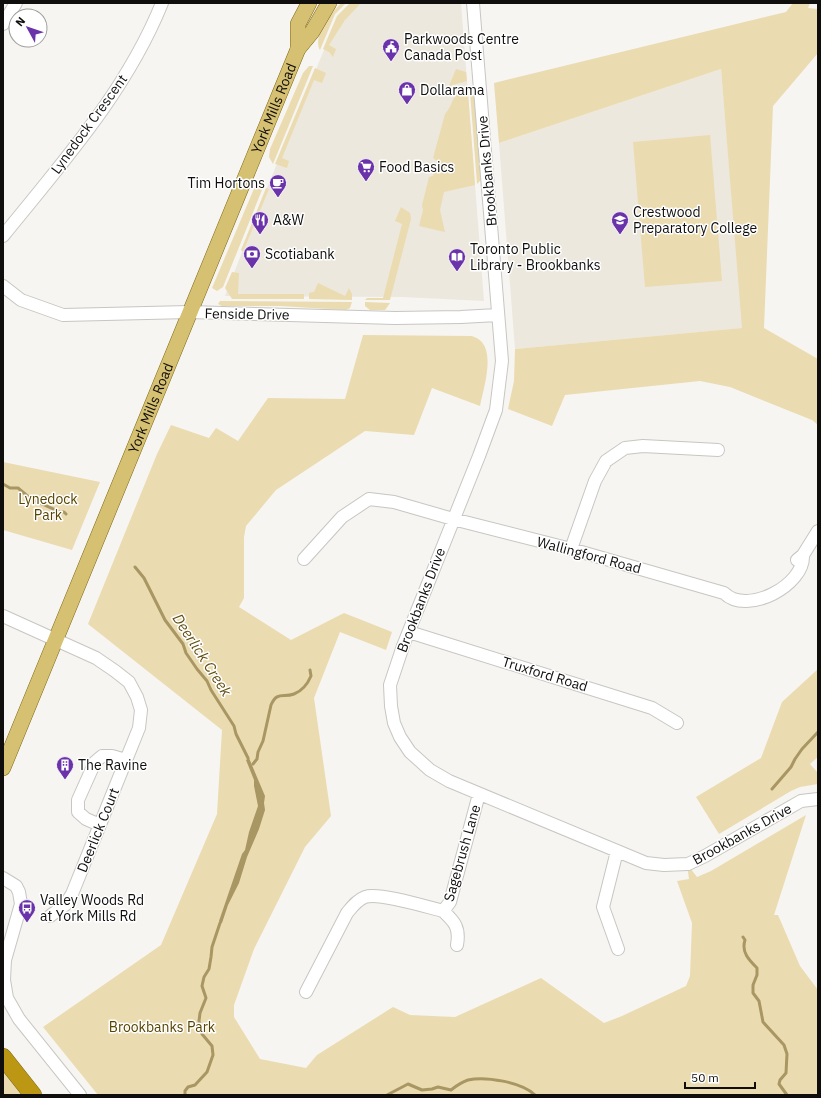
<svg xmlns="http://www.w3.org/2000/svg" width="821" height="1098" font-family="'IBM Plex Sans',sans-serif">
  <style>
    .built { fill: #ece8dd }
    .green { fill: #ebdbb0 }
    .water { fill: #a89663 }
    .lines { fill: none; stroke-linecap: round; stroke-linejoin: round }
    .stream { stroke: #a89663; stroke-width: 3 }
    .minor-casing { stroke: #c7c6c2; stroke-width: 14 }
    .major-casing { stroke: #7f6712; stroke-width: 16 }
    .highway-casing { stroke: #7f6712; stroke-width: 18 }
    .minor { stroke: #fff; stroke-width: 12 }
    .major { stroke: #d6c172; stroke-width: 15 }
    .highway { stroke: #bb9714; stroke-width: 17 }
    .labels { text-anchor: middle; stroke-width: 3; stroke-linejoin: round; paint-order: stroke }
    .poi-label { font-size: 14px; fill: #0f0e0d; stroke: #fff; text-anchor: start }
    .street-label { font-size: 14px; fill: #0f0e0d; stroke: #fff }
    .park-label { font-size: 14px; fill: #574400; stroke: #fff }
    .water-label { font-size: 15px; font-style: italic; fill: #614e0f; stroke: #fff }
  </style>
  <rect width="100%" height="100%" fill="#f6f5f1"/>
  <path class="built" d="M353,3H461L484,301L402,297L225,296L269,183L324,50L340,18Z
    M721,69L743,328L515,349L499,143Z"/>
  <path class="green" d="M341,3H346L335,14L320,50C312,36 332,13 341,3Z
    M350,3H361L345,20L329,45L336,49L333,57L329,52L323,49L337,16Z
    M793,3H810L808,8L818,9V53L773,106L764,328L818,359V425L812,420L730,387L700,381L565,395L552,426L508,409L514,381L515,349L742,328L721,69L499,143L494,83L786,12Z
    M309,66H313L273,164L269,157L270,149L303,73Z
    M315,68L326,73L322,83L314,80L282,158L289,161L287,168L275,164Z
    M456,69L466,72L467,81L449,86Z
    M468,92L475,185L444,192L440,210L445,232L419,226L423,210L422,205L429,177L433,176L437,161L433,158L445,114C456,102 448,95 468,92Z
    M470,92L474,95L481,180L477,184Z
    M710,135L722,281L645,287L633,142Z
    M266,180L223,287L217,291L212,288L256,184L259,182Z
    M266,188L269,189L243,252L241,250Z
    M401,207L410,213L411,219L390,300H365L367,298H383L402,224L395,221Z
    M232,272L239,273L238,294H304V299H232L225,288Z
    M318,283L345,296L349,288L352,294V300L309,299V293L314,292Z
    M220,301L352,302L350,308L346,310L280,306H222L218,304Z
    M365,302L390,303L388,306L385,310H370L365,306Z
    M363,335L471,336C499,342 484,386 480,406L432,388L414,435L365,431L276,490L246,526L244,537V598L239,607L291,640L344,613L392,632L386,650L340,632L314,698L331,816L305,847L254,949L234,1005V1017L260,1059L306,1068L317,1055L393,1007L410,1015L455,1017L541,978L604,1023L622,1016L686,986L690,976L692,923L677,881L689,879L687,864L697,877L711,871L806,815L774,915H778L800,966L818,990V1095H98L43,1027L161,945L217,814L222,730L88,624L157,454L171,425L209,438L216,428L238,441L268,398L345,399Z
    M3,462L100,482L72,550L3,530Z
    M818,669V757L810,764L818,773V784L800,787L791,791L719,834L696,797L761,758L782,702Z
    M3,1067L26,1095H3Z"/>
  <path class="water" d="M249,758L265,796L264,803L265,810L259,829L247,857L239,883L228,905L222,923H220L219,921L242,854L245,850L249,832L258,806L254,786V780L246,760Z"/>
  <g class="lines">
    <path class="stream" d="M3,484L10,488H18L31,499L60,512H64L66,514
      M135,567L144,578L165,620L183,644L186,653L197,669L207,681L211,690L234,726L236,734L248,758
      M253,764L257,759L258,752L263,741L271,705C277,691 283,698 294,694C302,691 308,683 311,676L310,670
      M772,789L791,767L795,759L802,749L818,732
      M743,937L745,940C741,952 749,960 757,968V975L753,985V993L759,1001L763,1022L784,1045L787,1054L786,1073L780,1080L779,1084L787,1095
      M185,1095V1091L188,1087L195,1085L207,1072L213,1055L212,1046L202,1034L199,1021L200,1013L206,998L202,986L204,977L209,969L211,957L212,947L220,923
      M387,1095L408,1084L422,1090L432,1089L438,1087L451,1090C456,1086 462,1082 468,1080C485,1076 522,1082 535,1095"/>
    <g class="minor-casing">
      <path id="minor" d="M473,3L502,361L496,410L479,456L403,646L390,685L391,706L394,723L400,737L410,752L430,770L449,781L646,863L664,865L688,864L705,856L801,801L818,799
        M3,24L16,3
        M3,236C62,163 126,92 162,3
        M3,286L21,300L63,315L189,312L395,318L461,317L497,315
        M571,549L595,481L606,461L625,448L643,446L718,450
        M304,559L342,517L369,499L394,502L453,519L571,549L724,593C747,616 805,585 803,555
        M797,560L803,555L818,531
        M3,616L96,658L115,671L129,682L137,697L141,710L139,728L72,894L65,905L50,916
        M409,632L652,708L677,723
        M100,825L86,819L78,812V800L95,762L102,756H112L126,760
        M617,851L603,907L618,949
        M3,878L16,886L19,892L21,904L5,960L4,980L7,998L19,1019L80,1095
        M443,911L450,902L479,794
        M306,992L347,913C352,907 357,900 365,897C379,892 427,907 443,911C455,922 460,928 457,945"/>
    </g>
    <g class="major-casing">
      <g id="major">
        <path d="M298,49V24L309,3"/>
        <path id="s1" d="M3,768L298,49L312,32L329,3"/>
      </g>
    </g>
    <g class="highway-casing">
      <path id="highway" d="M3,1057L33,1095"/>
    </g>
    <use href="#minor" class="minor"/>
    <use href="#major" class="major"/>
    <use href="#highway" class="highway"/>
  </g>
  <defs>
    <g id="civic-pin" transform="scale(0.9)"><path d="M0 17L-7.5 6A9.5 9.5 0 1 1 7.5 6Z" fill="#6a33aa" stroke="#fff"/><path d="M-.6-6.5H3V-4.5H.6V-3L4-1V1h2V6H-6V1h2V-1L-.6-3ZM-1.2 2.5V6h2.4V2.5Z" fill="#fff"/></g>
    <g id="shop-pin" transform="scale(0.9)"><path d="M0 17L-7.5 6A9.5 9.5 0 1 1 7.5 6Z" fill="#6a33aa" stroke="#fff"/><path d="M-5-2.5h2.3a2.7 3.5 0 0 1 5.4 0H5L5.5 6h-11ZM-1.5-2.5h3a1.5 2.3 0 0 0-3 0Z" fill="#fff"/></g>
    <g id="supermarket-pin" transform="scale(0.9)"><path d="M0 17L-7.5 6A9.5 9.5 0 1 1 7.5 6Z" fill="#6a33aa" stroke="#fff"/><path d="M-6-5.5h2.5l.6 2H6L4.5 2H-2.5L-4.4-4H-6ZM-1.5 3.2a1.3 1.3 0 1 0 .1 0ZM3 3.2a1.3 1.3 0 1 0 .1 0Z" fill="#fff"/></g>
    <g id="cafe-pin" transform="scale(0.9)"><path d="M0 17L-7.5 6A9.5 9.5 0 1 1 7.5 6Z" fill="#6a33aa" stroke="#fff"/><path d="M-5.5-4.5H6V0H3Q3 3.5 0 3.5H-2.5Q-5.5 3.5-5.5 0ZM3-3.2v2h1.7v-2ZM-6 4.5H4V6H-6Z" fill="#fff"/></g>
    <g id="restaurant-pin" transform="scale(0.9)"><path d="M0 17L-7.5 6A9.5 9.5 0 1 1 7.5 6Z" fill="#6a33aa" stroke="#fff"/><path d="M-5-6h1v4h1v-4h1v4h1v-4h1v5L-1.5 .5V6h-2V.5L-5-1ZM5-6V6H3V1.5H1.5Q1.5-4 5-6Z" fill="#fff"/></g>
    <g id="school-pin" transform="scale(0.9)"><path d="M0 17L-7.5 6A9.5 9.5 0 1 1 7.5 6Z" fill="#6a33aa" stroke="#fff"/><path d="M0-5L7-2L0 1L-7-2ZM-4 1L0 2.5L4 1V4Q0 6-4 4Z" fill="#fff"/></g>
    <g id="bank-pin" transform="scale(0.9)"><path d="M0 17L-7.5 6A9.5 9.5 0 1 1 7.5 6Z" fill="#6a33aa" stroke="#fff"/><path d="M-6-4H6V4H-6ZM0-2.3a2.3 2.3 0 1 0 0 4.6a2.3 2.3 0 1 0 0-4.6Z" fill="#fff"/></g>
    <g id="library-pin" transform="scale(0.9)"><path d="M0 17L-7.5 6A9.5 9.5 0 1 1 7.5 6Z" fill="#6a33aa" stroke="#fff"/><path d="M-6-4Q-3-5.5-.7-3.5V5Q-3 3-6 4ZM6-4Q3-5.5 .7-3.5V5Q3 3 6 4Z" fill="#fff"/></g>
    <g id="building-pin" transform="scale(0.9)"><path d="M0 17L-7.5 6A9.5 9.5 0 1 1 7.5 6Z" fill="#6a33aa" stroke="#fff"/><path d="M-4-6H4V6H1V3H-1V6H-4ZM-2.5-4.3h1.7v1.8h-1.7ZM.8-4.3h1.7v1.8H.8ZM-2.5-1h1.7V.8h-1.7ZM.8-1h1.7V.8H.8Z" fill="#fff"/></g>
    <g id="bus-pin" transform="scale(0.9)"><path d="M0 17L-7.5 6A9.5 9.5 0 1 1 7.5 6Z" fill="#6a33aa" stroke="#fff"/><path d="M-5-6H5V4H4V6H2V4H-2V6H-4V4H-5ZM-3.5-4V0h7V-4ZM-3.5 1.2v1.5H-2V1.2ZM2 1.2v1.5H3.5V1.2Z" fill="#fff"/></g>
  </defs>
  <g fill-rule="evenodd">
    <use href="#civic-pin" x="391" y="47"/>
    <use href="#shop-pin" x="407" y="90"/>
    <use href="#supermarket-pin" x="366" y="167"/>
    <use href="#cafe-pin" x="278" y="183"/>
    <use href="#restaurant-pin" x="260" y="220"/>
    <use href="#school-pin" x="620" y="220"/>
    <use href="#bank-pin" x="252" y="254"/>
    <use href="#library-pin" x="457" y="257"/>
    <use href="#building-pin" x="65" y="765"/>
    <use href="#bus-pin" x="27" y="908"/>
  </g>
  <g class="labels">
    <g class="poi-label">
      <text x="404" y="44">Parkwoods Centre<tspan x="404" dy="16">Canada Post</tspan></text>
      <text x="420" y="95">Dollarama</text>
      <text x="379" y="172">Food Basics</text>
      <text x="265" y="188" text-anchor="end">Tim Hortons</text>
      <text x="633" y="217">Crestwood<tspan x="633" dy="16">Preparatory College</tspan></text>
      <text x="273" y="225">A&amp;W</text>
      <text x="470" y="254">Toronto Public<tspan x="470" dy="16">Library - Brookbanks</tspan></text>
      <text x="265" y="259">Scotiabank</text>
      <text x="78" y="770">The Ravine</text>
      <text x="40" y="905">Valley Woods Rd<tspan x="40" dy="16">at York Mills Rd</tspan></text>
    </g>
    <g class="street-label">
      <text dy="5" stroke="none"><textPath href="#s1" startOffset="713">York Mills Road</textPath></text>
      <text transform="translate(89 124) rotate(-54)" y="5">Lynedock Crescent</text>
      <text transform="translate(487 171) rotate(-95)" y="5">Brookbanks Drive</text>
      <text transform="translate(247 314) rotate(1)" y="5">Fenside Drive</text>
      <text dy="5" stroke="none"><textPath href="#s1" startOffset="389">York Mills Road</textPath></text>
      <text transform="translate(589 555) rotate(15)" y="5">Wallingford Road</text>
      <text transform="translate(421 600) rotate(-69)" y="5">Brookbanks Drive</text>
      <text transform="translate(545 674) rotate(17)" y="5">Truxford Road</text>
      <text transform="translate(98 830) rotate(-68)" y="5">Deerlick Court</text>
      <text transform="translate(742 834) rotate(-29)" y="5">Brookbanks Drive</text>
      <text transform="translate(462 853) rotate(-74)" y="5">Sagebrush Lane</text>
    </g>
    <g class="park-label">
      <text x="48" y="504">Lynedock<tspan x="48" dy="16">Park</tspan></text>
      <text x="162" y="1032">Brookbanks Park</text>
    </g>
    <g class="water-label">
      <text transform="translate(202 655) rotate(57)" y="5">Deerlick Creek</text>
    </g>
  </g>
  <rect width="821" height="1098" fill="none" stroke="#0f0e0d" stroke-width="8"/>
  <g transform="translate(28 28) rotate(310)"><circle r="19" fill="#ffffff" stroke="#9f9f9e"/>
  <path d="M0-3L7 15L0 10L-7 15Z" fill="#6a33aa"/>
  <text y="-6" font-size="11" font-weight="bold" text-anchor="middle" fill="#0f0e0d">N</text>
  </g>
  <path d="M685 1082v6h70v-6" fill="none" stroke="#0f0e0d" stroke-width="2"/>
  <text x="691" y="1082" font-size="12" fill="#0f0e0d" stroke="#ffffff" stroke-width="3" paint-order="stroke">50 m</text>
</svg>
